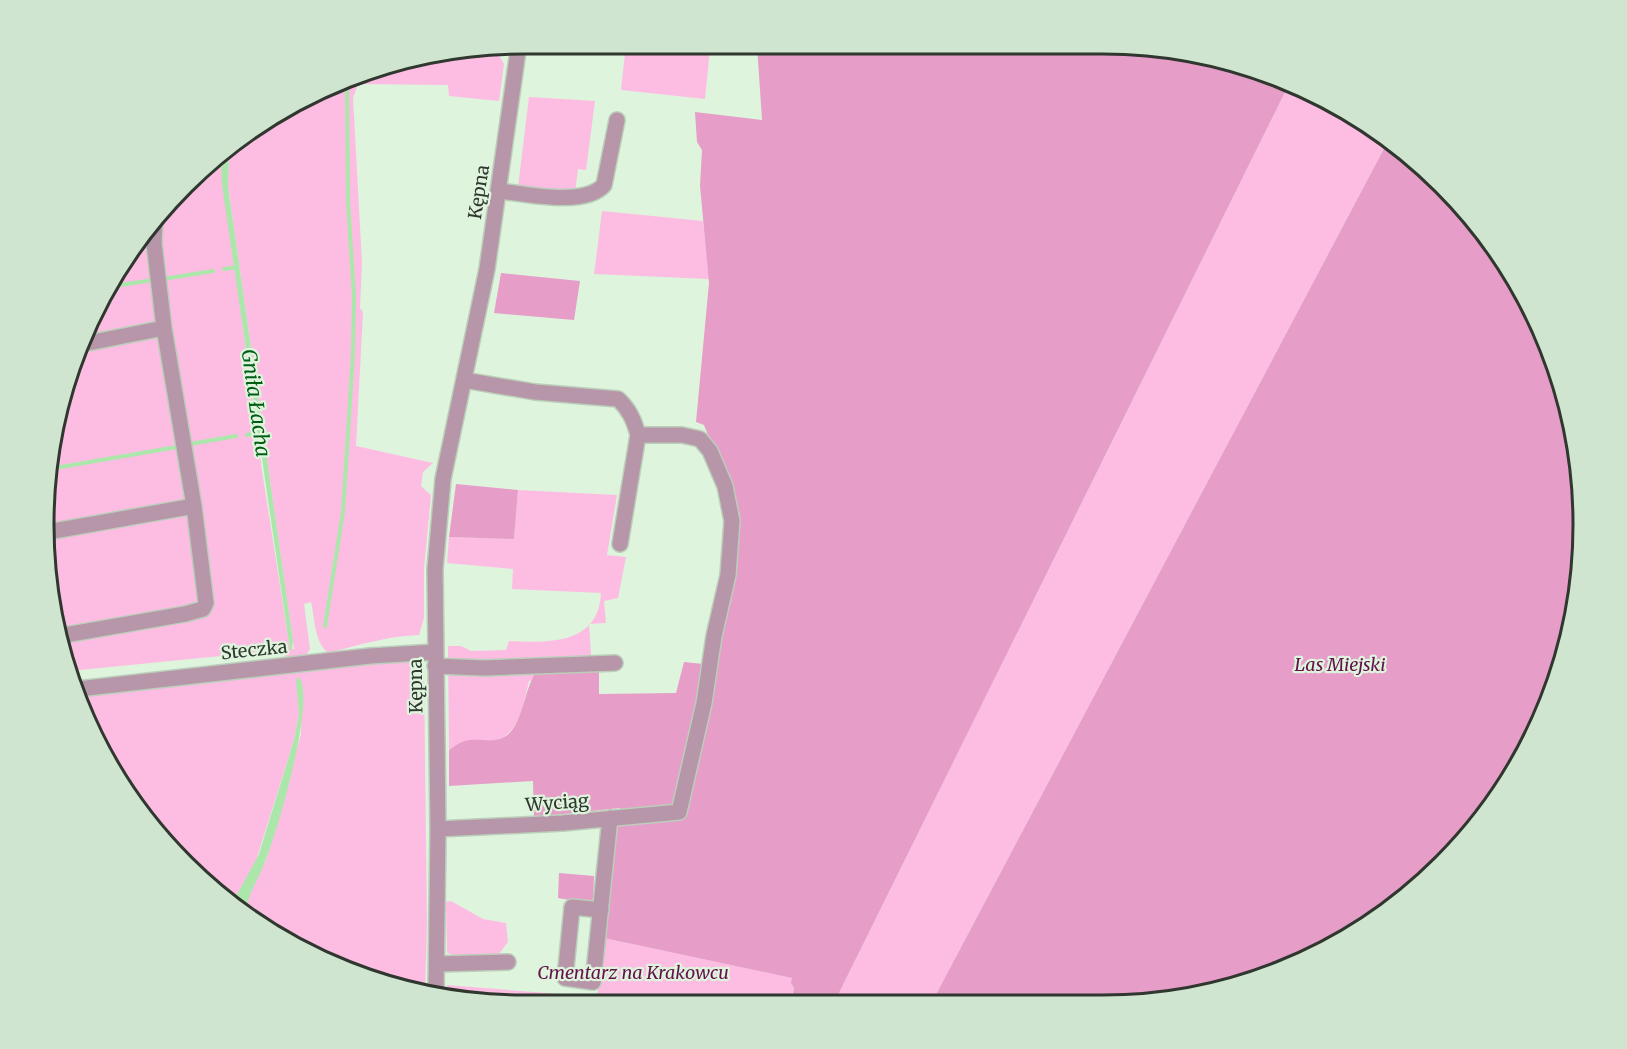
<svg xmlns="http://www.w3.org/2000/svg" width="1627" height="1049" font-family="Merriweather,serif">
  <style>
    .green { fill: #fdbde2 }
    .forest { fill: #e69dc8 }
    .water { fill: #abe7ab }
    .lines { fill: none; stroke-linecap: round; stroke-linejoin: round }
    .stream { stroke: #abe7ab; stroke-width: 4 }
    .minor-casing { stroke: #bbceba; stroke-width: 18 }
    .minor { stroke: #b696a8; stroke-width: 15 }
    .labels { text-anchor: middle; stroke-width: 4.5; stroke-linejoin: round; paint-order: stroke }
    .street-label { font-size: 18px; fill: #2f372f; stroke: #def4dd }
    .park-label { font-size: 18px; font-style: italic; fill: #65104b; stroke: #def4dd }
    .water-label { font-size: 20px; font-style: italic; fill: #005e13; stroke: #def4dd }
    .rim { fill: none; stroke: #2f372f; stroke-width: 3 }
  </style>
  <rect width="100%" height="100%" fill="#def4dd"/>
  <path class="green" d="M626,44L710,49L705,99L621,90Z
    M495,48L504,64L499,101L449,96L448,85L358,84L353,98L362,263L360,308L363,312L356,446L433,463L423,472L421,486L431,495L424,569V618L419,635C388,636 359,645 328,653C314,642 315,618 311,602L304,604L310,649L305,657L289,659L284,654L270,651L70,671L60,649L45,493L69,370L143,231L221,159L262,471L290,649H294L228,187L229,151L257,125L370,69Z
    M1290,82L1387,143L931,1004L834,1003Z
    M529,97L595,101L586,170L578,169L575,192L518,187Z
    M602,211L703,221L709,279L594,274Z
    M518,490L617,495L607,555L626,557L618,598L604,601L606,623L589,624L592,669L529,681C523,705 519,739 489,742C467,744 471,738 449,750L448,646H461L471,651L506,650L509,641C547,643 599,645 601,593L512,589L513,569L447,563L449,537L514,539Z
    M413,660L422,663L424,668L427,926L425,992L340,969L246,910L248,896L266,860L301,734L302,683L297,684L299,714L294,740L255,864L233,902L208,886L124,791L80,693L380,661Z
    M451,901L483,919L506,923L508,942L498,955C483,956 459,962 447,952L446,902Z
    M604,938L793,978L791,983L794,988L790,1003L462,1001L446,997L447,985L597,997Z"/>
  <path class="forest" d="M757,45L1166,48L1290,82L834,1003H791L794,988L791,983L792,978L604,938L620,808L534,817L533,781L449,786V750C454,747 460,742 465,741C479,737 492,745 506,736C523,725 524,687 538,669H599V694L676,693L684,662L703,664L715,603H731L740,514L704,425L696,422L709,283L700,186L702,150L697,142L695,112L762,120Z
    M1387,143L1419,163L1484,231L1534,311L1567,400L1582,493L1579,587L1558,679L1519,765L1464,841L1395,906L1315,956L1227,989L1134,1004H931Z
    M501,273L580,281L574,320L494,313Z
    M456,484L518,490L514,539L449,537Z
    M559,873L594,876L593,904L558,898Z"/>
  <path class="water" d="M229,151L228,187L293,641L292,650H290L222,185L221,159Z
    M299,677C316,700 278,830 266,859C260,877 249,891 246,910L233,902L259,854L294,740L299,714L296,680Z"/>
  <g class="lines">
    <path class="stream" d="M224,269L237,267
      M163,279L213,271
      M114,286L153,280
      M247,435L260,432
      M190,444L236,436
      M49,469L177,447
      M325,626L343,512L353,354L354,296L348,201L347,81"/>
    <g class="minor-casing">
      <path id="minor" d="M500,191C526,194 585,207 604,185L617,120
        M83,344L164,328
        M464,380L535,392L618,399C629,409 634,420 638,435L620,544
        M48,532L194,506
        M59,636L185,614L203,609L206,603L194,506L164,328L154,243L155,220
        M435,666L484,668L615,663
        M78,689L370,656L435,652
        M438,829L563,823L679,812L704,703L714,636L728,575L732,521L725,486L710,451L700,439L682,435H638
        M601,910L572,907L565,978L593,982L610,818
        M438,964L508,962
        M436,994L438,829L435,569L443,479L487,269L519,44"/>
    </g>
    <use href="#minor" class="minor"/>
  </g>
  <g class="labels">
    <g class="street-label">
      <text transform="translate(479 192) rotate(-81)" y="6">Kępna</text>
      <text transform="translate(254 650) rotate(-6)" y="6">Steczka</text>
      <text transform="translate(416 686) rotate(-91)" y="6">Kępna</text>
      <text transform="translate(557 803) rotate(-4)" y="6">Wyciąg</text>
    </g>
    <g class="park-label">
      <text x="1340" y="671">Las Miejski</text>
      <text x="633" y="979">Cmentarz na Krakowcu</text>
    </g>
    <g class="water-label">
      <text transform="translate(256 403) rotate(82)" y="7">Gniła Łacha</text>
    </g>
  </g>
  <path d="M0 0H1627V1049H0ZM524 54H1103A470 470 0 0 1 1573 524V525A470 470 0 0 1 1103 995H524A470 470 0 0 1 54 525V524A470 470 0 0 1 524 54Z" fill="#d0e5cf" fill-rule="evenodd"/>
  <path class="rim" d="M524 54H1103A470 470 0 0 1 1573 524V525A470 470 0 0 1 1103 995H524A470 470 0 0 1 54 525V524A470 470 0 0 1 524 54Z"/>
</svg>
